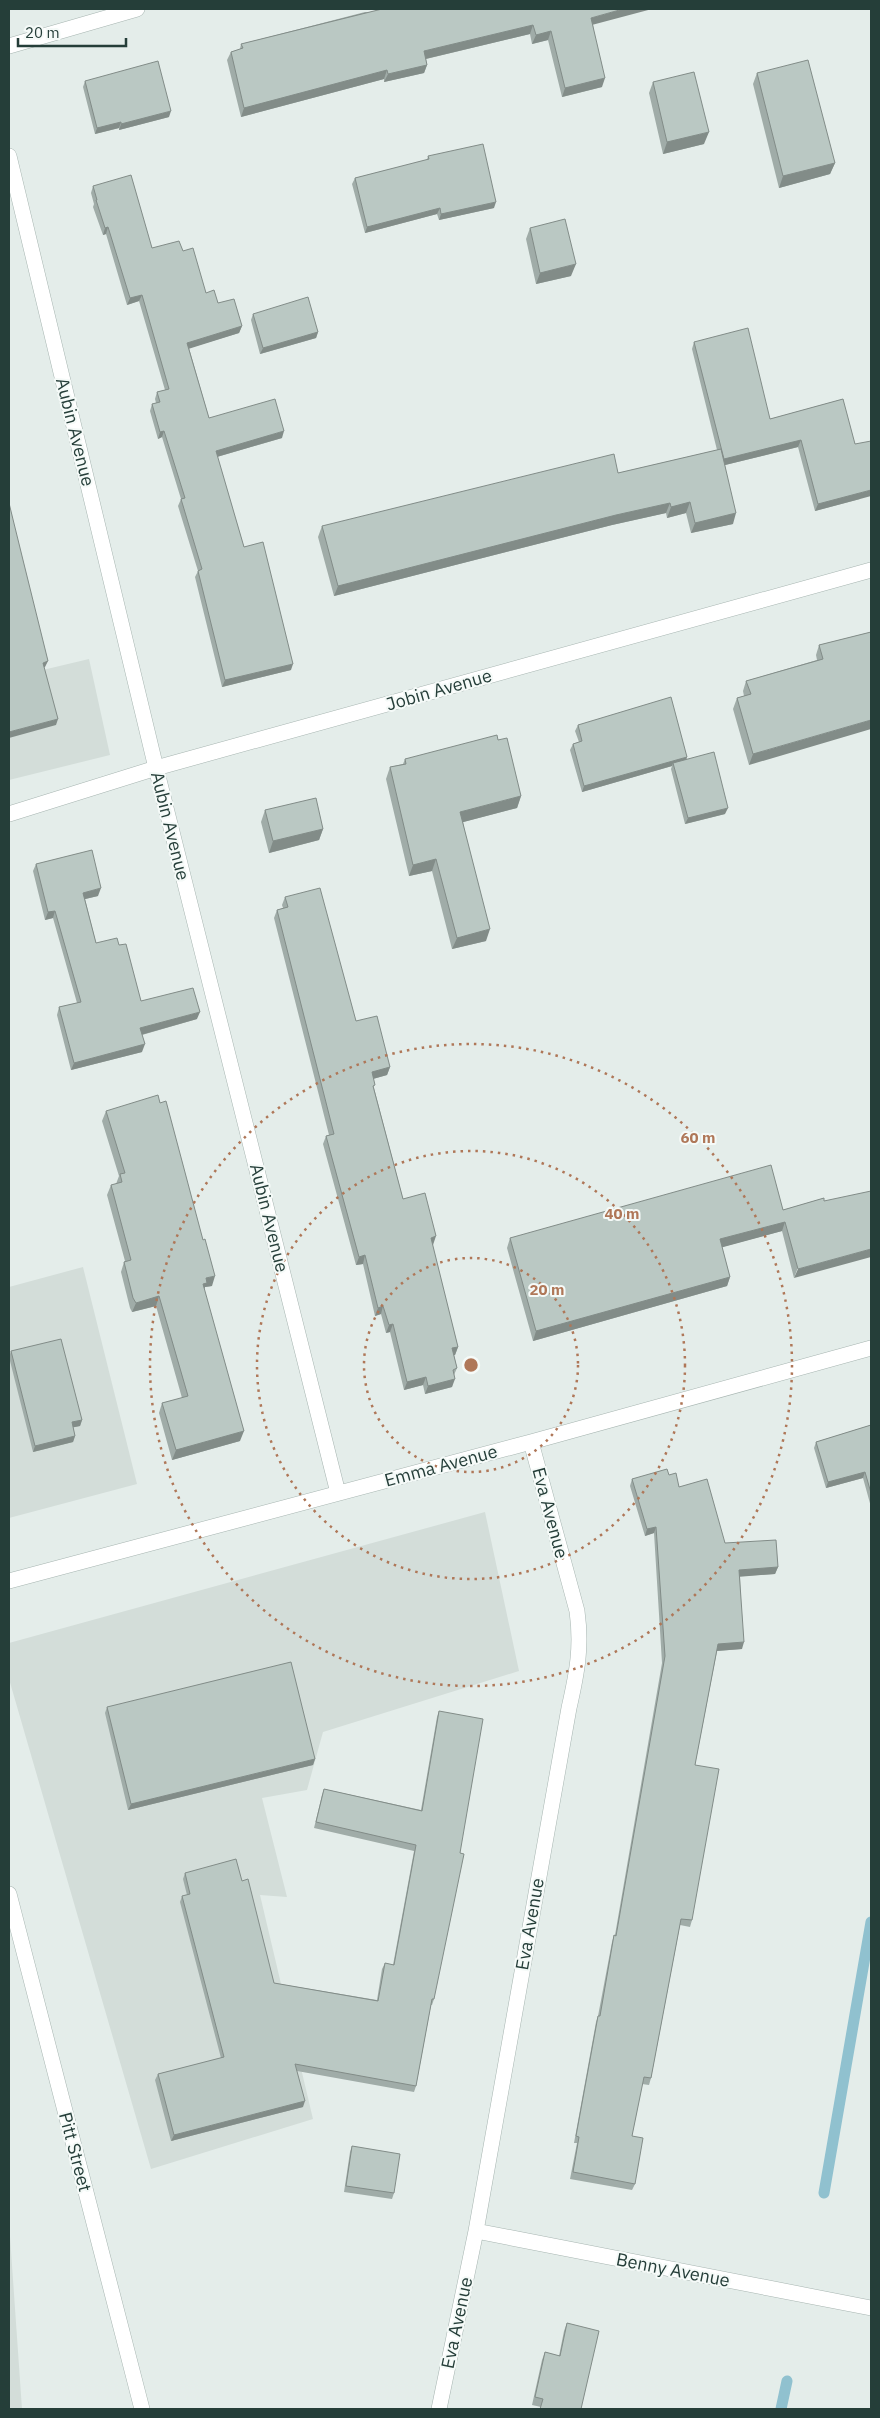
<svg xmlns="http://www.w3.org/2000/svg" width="880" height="2418" font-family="'IBM Plex Sans',sans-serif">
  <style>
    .built { fill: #d3ddd9 }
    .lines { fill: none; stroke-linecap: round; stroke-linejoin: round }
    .stream { stroke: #90c1cf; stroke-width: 11 }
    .minor-casing { stroke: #a7b5b1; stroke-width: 16 }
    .tertiary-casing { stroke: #a7b5b1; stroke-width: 16 }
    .minor { stroke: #fff; stroke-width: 15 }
    .tertiary { stroke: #fff; stroke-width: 15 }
    .wall { fill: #a0aca8 }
    .shaded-wall { fill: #828c88 }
    .building { fill: #bac8c3; stroke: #828c88 }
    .ring { fill: none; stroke: #af7758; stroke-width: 2.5; stroke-dasharray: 2.5 5 }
    .labels { text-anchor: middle; stroke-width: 4; stroke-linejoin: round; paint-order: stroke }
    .street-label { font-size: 18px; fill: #253e39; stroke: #f5faf8 }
    .centre { fill: #af7758; stroke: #f5faf8; stroke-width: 2.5 }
    .ring-label { font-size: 15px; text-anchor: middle; font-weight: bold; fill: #af7758; stroke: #f5faf8; stroke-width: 4; stroke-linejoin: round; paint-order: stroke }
  </style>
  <rect width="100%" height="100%" fill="#e4edea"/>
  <path class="built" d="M89,659L110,755L9,780V678Z
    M83,1267L137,1484L9,1518V1287Z
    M485,1512L519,1671L323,1732L307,1790L262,1798L287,1897L260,1895L313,2119L151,2169L9,1679V1643Z
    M9,2222L22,2409H9Z"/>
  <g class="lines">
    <path class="stream" d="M824,2193L871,1922
      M781,2409L787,2381"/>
    <g class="minor-casing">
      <path id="minor" d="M9,46L137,9
        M9,156L156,768L338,1493
        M9,814L156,768L871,570
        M9,1581L531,1442L871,1348
        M476,2231L871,2308
        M439,2409L476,2231L569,1708C577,1673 582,1647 577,1611L531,1442"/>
    </g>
    <g class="tertiary-casing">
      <path id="tertiary" d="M9,1894L142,2409"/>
    </g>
    <use href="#minor" class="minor"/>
    <use href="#tertiary" class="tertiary"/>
  </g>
  <path class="wall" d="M365,12L593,25L602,87L562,97L548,40L532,44L530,34L426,59L427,65L424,73L384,82V79L241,117L227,60L231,52L240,49L241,44Z
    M757,73L835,163L830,174L779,188L753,84Z
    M85,81L169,117L119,130V128L95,134L83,87Z
    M653,82L704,144L663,154L649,93Z
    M428,156L494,208L439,220L437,214L365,233L352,184L355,178L427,160Z
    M93,186L152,248L183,251L206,293L218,303L242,326L239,333L189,348L209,418L282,438L217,457L244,547L291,670L222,687L195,577L198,571L178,506L181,499L162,437L158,439L150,411L152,404L156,403L155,399L157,392L165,390L139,301L127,305L106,234L103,235L93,207L94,204L91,193Z
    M530,228L571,276L536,284L526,239Z
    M253,314L318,332L316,338L260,354L251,320Z
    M694,342L770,419L843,399L860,499L815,511L798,447L725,465L733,524L691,533L686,513L667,518L666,513L612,525L334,596L318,537L322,526L618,473L717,450L692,349Z
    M871,632L749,765L733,709L737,698L744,696L743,691L746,681L817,660L816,655L819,645Z
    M578,725L687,757L686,760L725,814L685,824L671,769L672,766L582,792L570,750L573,744L579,742L575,731Z
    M498,740L521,796L517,808L463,822L486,941L452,949L432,871L409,876L386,779L390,767L403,764L405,759Z
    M265,810L323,829L319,840L269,853L261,822Z
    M36,864L98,896L85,899L96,943L119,945L141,1001L197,1019L142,1035V1052L71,1070L57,1015L59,1007L77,1003L53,918L45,920L33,871Z
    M285,897L356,1021L390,1067L387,1075L373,1079L374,1088L403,1199L433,1245H432L458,1347L455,1355H454L457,1368L454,1375L452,1387L425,1394L423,1385L404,1390L390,1332L386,1333L381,1314L375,1316L363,1264L356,1265L323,1144L326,1136L329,1135L274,918L277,910L283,908L282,905Z
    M106,1111L212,1286L205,1287L204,1290L240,1441L172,1460L159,1413L162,1403L182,1398L156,1306L132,1312L130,1308L121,1272L124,1262L125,1261L107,1195L111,1185L116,1184L119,1176L102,1121Z
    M824,1198L794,1278L782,1231L722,1247L730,1277L727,1286L533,1341L507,1248L510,1238L783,1210Z
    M11,1351L82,1420L80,1426L73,1427L75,1436L73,1442L33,1452L9,1357Z
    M871,1425V1507L863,1478L826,1488L814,1448L816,1442Z
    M669,1475L679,1487L725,1543L778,1567L775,1574L740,1576L742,1649L717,1651L695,1765L692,1920L690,1927L680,1925L651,2078L649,2085L642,2084L632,2136L635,2184L632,2190L570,2179L577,2143H574L596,2022L598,2016L612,1942L614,1935H615L662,1663L654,1533L645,1536L630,1486L632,1479Z
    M107,1707L315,1759L313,1765L128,1810L105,1713Z
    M439,1711L434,1999L432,2005H431L416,2086L414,2092L297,2071L303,2107L171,2141L155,2080L158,2074L221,2058L180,1902L182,1896L187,1895L183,1879L185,1873L242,1881L274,1983L377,2000L382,1969L385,1963L393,1965L414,1851L314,1828L322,1795L324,1789L421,1810L437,1717Z
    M352,2146L394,2193L392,2199L344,2192L350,2152Z
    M567,2323L581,2409H540L541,2407L532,2405L542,2360L545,2352L559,2356L564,2331Z"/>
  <path class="shaded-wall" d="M623,9H652L588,26L591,18Z
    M533,25L530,34L421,60L424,51Z
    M551,31L548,40L532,44L536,35Z
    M427,65L424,73L384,82L388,74Z
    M387,70L384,79L241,117L244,108Z
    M605,78L602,87L562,97L565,88Z
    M171,111L169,117L119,130L121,124Z
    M121,122L119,128L95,134L97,128Z
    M709,132L704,144L663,154L667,142Z
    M835,163L830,174L779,188L783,176Z
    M496,202L494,208L439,220L441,214Z
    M440,208L437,214L365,233L367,227Z
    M108,227L106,234L103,235L105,228Z
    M576,264L571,276L536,284L540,273Z
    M142,295L139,301L127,305L130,298Z
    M242,326L239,333L185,350L187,343Z
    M318,332L316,338L260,354L263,348Z
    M164,431L162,437L158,439L160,432Z
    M284,431L282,438L213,458L216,451Z
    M801,440L798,447L721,466L723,459Z
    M871,490V496L860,499L815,511L818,504Z
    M690,502L686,513L667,518L671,507Z
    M670,503L666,513L612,525L334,596L338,586L616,515Z
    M736,513L733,524L691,533L695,523Z
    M48,661L45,667L41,669L43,663Z
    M293,664L291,670L222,687L225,680Z
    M58,719L56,725L9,738V732Z
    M871,720V729L749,765L753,754Z
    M687,757L685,763H673L672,766L582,792L584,786Z
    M521,796L517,808L456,824L460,812Z
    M728,808L725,814L685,824L688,818Z
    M323,829L319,840L269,853L273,841Z
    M436,859L432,871L409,876L413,865Z
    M101,888L98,896L81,900L83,893Z
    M55,911L53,918L45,920L48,912Z
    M490,929L486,941L452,949L457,938Z
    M200,1012L197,1019L137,1036L140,1028Z
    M145,1044L142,1052L71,1070L74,1063Z
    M390,1067L387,1075L369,1080L372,1072Z
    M785,1222L782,1231L716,1249L720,1239Z
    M436,1236L433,1245L428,1246L431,1238Z
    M871,1249V1257L794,1278L798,1269Z
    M365,1255L363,1264L356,1265L359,1257Z
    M215,1276L212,1286L205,1287L203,1293L199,1294L206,1278Z
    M730,1277L727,1286L533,1341L536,1331Z
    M159,1296L156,1306L132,1312L136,1303Z
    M383,1306L381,1314L375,1316L378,1308Z
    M393,1324L390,1332L386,1333L389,1325Z
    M458,1347L455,1355L449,1356L452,1348Z
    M426,1377L423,1385L404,1390L407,1382Z
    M455,1379L452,1387L425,1394L428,1386Z
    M82,1420L80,1426L70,1428L72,1422Z
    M244,1431L240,1441L172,1460L176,1450Z
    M75,1436L73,1442L33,1452L35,1446Z
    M865,1472L863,1478L826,1488L828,1482Z
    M656,1527L654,1533L645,1536L647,1529Z
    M778,1567L775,1574L737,1577L739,1570Z
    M744,1642L742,1649L716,1651L718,1644Z
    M315,1759L313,1765L128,1810L131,1804Z
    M305,2101L303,2107L171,2141L174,2135Z"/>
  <path class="building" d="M382,9H623L591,18L605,78L565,88L551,31L536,35L533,25L424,51L427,65L388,74L387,70L244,108L231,52L243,48L241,44Z
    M808,60L835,163L783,176L757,73Z
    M158,61L171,111L121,124V122L97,128L85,81Z
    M694,72L709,132L667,142L653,82Z
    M483,144L496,202L441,214L440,208L367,227L355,178L429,159L428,156Z
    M131,175L152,248L179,241L183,251L193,248L206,293L214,290L218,303L234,299L242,326L187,343L209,418L275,399L284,431L216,451L244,547L263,542L293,664L225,680L198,571L202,569L181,499L185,498L164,431L160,432L152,404L160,402L157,392L169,389L142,295L130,298L108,227L105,228L96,200H97L93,186Z
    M565,219L576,264L540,273L530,228Z
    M308,297L318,332L263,348L253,314Z
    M748,328L770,419L843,399L855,444L871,441V490L818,504L801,440L724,459L694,342Z
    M721,449L736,513L695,523L690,502L671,507L670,503L616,515L338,586L322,526L614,454L618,473Z
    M9,503L22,556L48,661L43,663L58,719L9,732Z
    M871,632V720L753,754L737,698L751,694L746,681L823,659L819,645Z
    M671,697L687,757L584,786L573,744L582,741L578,725Z
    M497,735L498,740L507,738L521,796L460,812L490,929L457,938L436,859L413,865L390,767L406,764L405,759Z
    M714,752L728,808L688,818L673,763Z
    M316,798L323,829L273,841L265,810Z
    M92,850L101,888L83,893L96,943L117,938L119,945L126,944L141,1001L193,988L200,1012L140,1028L145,1044L74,1063L59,1007L81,1002L55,911L48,912L36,864Z
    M320,888L356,1021L377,1016L390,1067L372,1072L375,1085L373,1086L403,1199L425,1193L436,1236L431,1238L458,1347L452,1348L457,1368L453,1370L455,1379L428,1386L426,1377L407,1382L393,1324L389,1325L383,1306L378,1308L365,1255L359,1257L326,1136L334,1134L277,910L288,907L285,897Z
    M158,1095L160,1103L166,1101L203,1240L205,1239L215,1276L206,1278L207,1283L203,1284L244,1431L176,1450L162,1403L188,1396L159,1296L136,1303L133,1298L124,1262L131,1260L111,1185L122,1182L120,1174L125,1173L106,1111Z
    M771,1165L783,1210L824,1198V1201L871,1191V1249L798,1269L785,1222L720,1239L730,1277L536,1331L510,1238Z
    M61,1339L82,1420L72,1422L75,1436L35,1446L11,1351Z
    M871,1425V1493L865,1472L828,1482L816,1442Z
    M667,1469L669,1475L676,1473L679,1487L707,1479L725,1543L776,1540L778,1567L739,1570L744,1642L718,1644L695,1765L719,1769L692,1920L681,1919L651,2078L644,2077L632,2136L643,2138L635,2184L573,2172L579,2137L576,2136L598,2016H600L614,1935L616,1936L665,1656L656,1527L647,1529L632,1479Z
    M291,1662L315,1759L131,1804L107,1707Z
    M439,1711L483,1719L460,1853L464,1854L434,1999H432L416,2086L295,2064L305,2101L174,2135L158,2074L224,2057L182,1896L190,1894L185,1873L236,1859L242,1881L248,1879L274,1983L378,2001L385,1963L394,1965L416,1845L316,1822L324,1789L422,1811Z
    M352,2146L400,2154L394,2193L346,2186Z
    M567,2323L599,2331L581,2409H540L543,2399L535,2397L545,2352L560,2356Z"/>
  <g class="ring">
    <circle cx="471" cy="1365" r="107"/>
    <circle cx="471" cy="1365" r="214"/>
    <circle cx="471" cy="1365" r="321"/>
  </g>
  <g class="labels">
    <g class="street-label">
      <text transform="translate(75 432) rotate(76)" y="6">Aubin Avenue</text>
      <text transform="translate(439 690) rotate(-16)" y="6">Jobin Avenue</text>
      <text transform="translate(170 826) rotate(76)" y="6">Aubin Avenue</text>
      <text transform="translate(269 1218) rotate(76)" y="6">Aubin Avenue</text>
      <text transform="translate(441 1466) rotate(-15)" y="6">Emma Avenue</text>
      <text transform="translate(550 1513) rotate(75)" y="6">Eva Avenue</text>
      <text transform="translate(530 1924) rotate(-80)" y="6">Eva Avenue</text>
      <text transform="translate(75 2152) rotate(75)" y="6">Pitt Street</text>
      <text transform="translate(673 2270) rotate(11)" y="6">Benny Avenue</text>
      <text transform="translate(457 2323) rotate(-78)" y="6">Eva Avenue</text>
    </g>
  </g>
  <circle cx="471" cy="1365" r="8" class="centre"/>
  <g class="ring-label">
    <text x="698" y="1143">60 m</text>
    <text x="622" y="1219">40 m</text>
    <text x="547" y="1295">20 m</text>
  </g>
  <rect width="880" height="2418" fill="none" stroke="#253e39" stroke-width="20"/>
  <path d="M18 38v8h108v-8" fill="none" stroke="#253e39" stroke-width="2.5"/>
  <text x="25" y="38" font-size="15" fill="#253e39" stroke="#f5faf8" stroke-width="4" paint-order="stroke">20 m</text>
</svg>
